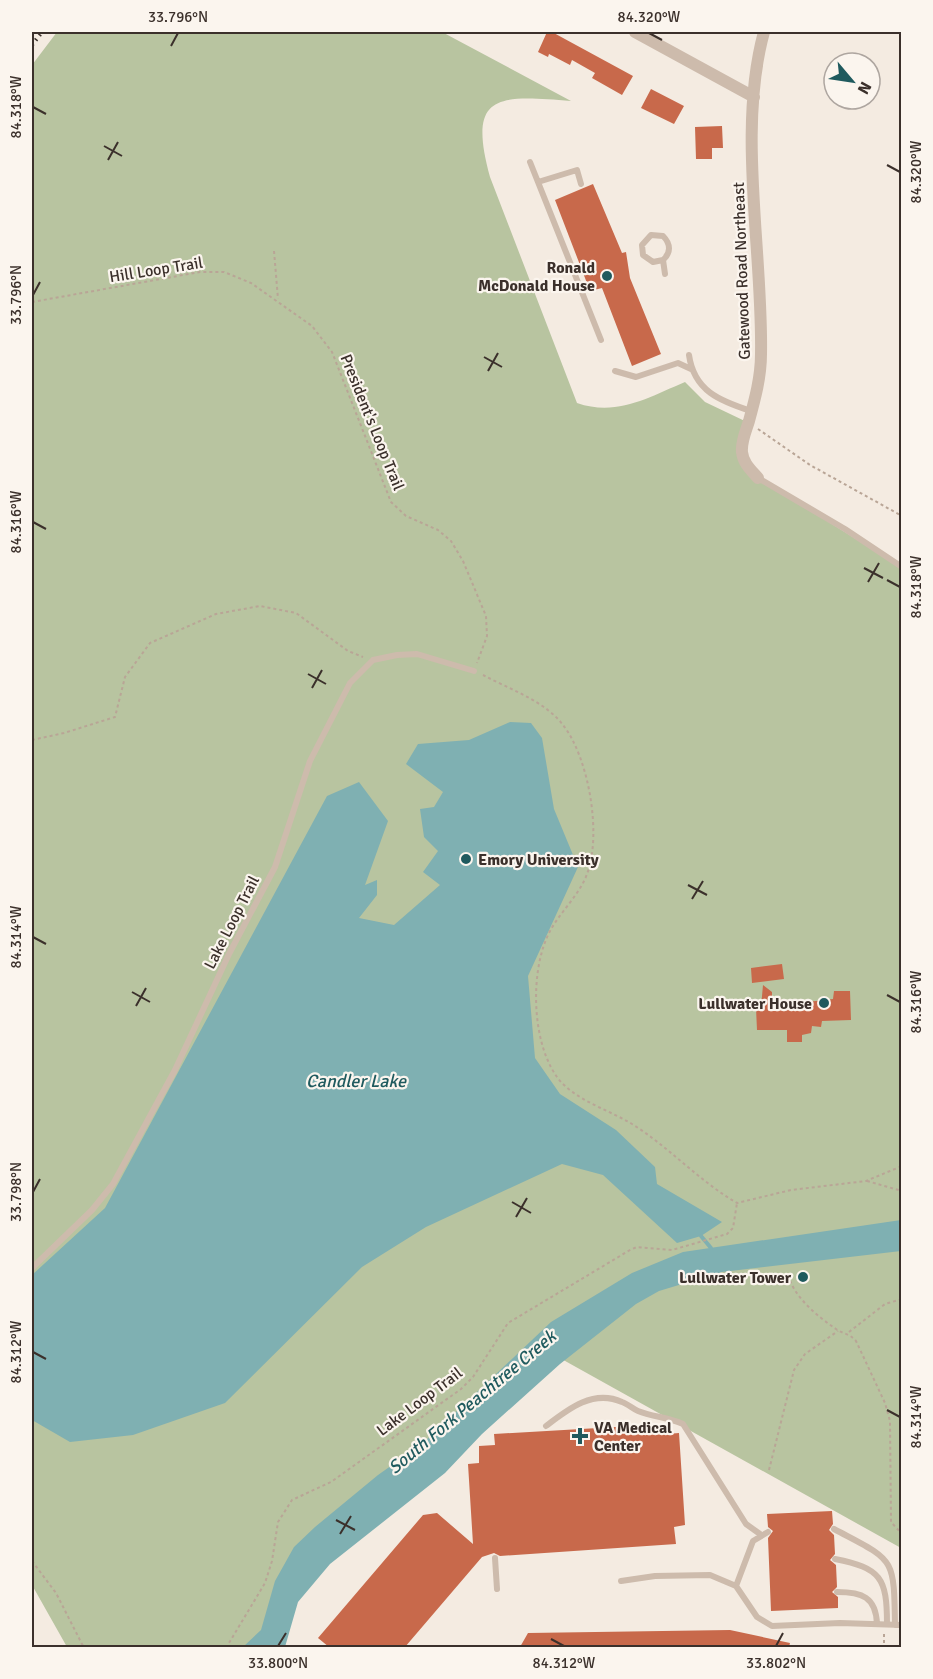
<svg xmlns="http://www.w3.org/2000/svg" width="933" height="1679" font-family="Signika,sans-serif">
  <style>
    .green { fill: #b8c4a0 }
    .water { fill: #7fb0b2 }
    .lines { fill: none; stroke-linecap: round; stroke-linejoin: round }
    .stream { stroke: #7fb0b2; stroke-width: 4 }
    .building { fill: #c8694b }
    .path { stroke: #b9a596; stroke-width: 2; stroke-dasharray: 3 3; stroke-linecap: butt }
    .service { stroke: #cdbbac; stroke-width: 6 }
    .minor { stroke: #cdbbac; stroke-width: 12 }
    .rail { stroke: #3b302b; stroke-width: 4; stroke-dasharray: 1.5 4.5; stroke-linecap: butt }
    .ticks { fill: none; stroke: #3b302b; stroke-width: 2 }
    .poi-dot { fill: #1f5a5e; stroke: #fbf5ee; stroke-width: 2 }
    .labels { text-anchor: middle; stroke-width: 4.5; stroke-linejoin: round; paint-order: stroke }
    .poi-label { font-size: 16px; font-weight: bold; fill: #3b302b; stroke: #fbf5ee; text-anchor: end }
    .street-label { font-size: 16px; fill: #3b302b; stroke: #fbf5ee }
    .water-label { font-size: 18px; font-style: italic; fill: #1f5a5e; stroke: #fbf5ee }
    .neatline { fill: none; stroke: #3b302b; stroke-width: 2 }
    .ticks-label { font-size: 15px; text-anchor: middle; fill: #3b302b }
  </style>
  <rect width="100%" height="100%" fill="#f4ebe1"/>
  <path class="green" d="M57,32H442L571,101C497,95 467,93 490,177L577,403C617,417 649,397 685,382L705,402L749,423L742,442L758,478L901,567V1548L549,1352L363,1513L264,1647H67L32,1585V65Z"/>
  <path class="water" d="M510,722L531,723L542,738L554,809L578,867L528,976L535,1058L560,1094L616,1130L655,1167L657,1184L722,1222L701,1236L677,1243L603,1175L562,1164L426,1227L362,1267L225,1403L133,1435L70,1442L32,1420V1275L105,1208L327,796L359,782L388,821L365,885L377,880V895L359,918L394,925L440,885L423,872L438,851L424,837L420,809L434,807L443,792L406,764L418,744L469,740Z
    M901,1220V1251L722,1272L659,1291L636,1304L560,1364L482,1434L445,1473L330,1564L298,1602L285,1647H243L261,1630L275,1581L294,1547L315,1527L378,1475L422,1444L551,1322L632,1273L683,1252Z"/>
  <g class="lines">
    <path class="stream" d="M701,1236L711,1248"/>
  </g>
  <path class="building" d="M547,32H552L633,76L622,95L592,78L595,73L572,60L570,65L549,54L548,57L538,52Z
    M651,89L684,106L674,124L641,108Z
    M722,126L723,148H712V159H696L695,127Z
    M593,184L622,253L626,252L630,278L661,354L632,366L602,288L590,291L555,200Z
    M782,964L784,979L752,983L751,968Z
    M763,985L772,992V1002L783,999L790,1004L833,999L834,991H850L851,1020L822,1021L821,1027L812,1026L811,1033L802,1035V1042H787V1030H757L756,1008L761,1007Z
    M667,1424V1434L679,1433L685,1525L674,1527L676,1544L500,1556L494,1553L482,1557L405,1647H329L318,1638L423,1515L437,1513L473,1544L468,1464L479,1463V1446L495,1445L494,1434Z
    M832,1511L833,1524L829,1530L834,1535L835,1554L830,1560L836,1565L837,1587L832,1592L838,1597V1608L771,1611L768,1538L773,1531L768,1527L767,1514Z
    M730,1630L790,1643L789,1647H520L528,1633Z"/>
  <g class="lines">
    <path class="path" d="M274,251L278,299
      M32,302L200,272H224L251,283L312,326L332,352L391,502L406,516L438,530L451,541L463,561L486,616L487,636L477,663
      M758,429L810,465L902,516
      M483,675C509,689 545,701 563,725C589,758 602,835 587,874C580,894 561,911 550,931C529,970 531,1048 561,1082C580,1102 609,1110 632,1124C669,1147 699,1181 737,1203L791,1190L866,1181L902,1166
      M32,740L64,733L115,717L125,677L150,643L216,614L260,606L296,613L348,651L363,657
      M867,1181L902,1191
      M788,1275C794,1297 817,1316 836,1329C843,1334 849,1333 856,1341L885,1403L890,1421L891,1522L902,1534
      M849,1332L885,1304L902,1299
      M769,1470L794,1370L805,1354L838,1331
      M32,1561L56,1593L84,1648
      M884,1634V1648
      M226,1648L265,1583L272,1561L278,1522L292,1500L331,1482L461,1389L473,1377L508,1323L630,1250L637,1247L672,1250L727,1234L733,1228L737,1203"/>
    <path class="service" d="M530,162L601,340
      M538,182L577,170L581,184
      M663,260L653,262L643,255L642,245L651,235L663,236C671,244 671,253 663,260L665,274
      M689,355C694,391 720,401 751,411
      M615,371L636,377L678,363L691,369
      M758,478L845,529L902,567
      M32,1268L92,1210L113,1184L175,1070L229,954L275,867L310,761L350,683L373,660L397,655L417,654L474,671
      M546,1426C568,1409 593,1389 622,1402C628,1404 633,1409 638,1411C653,1417 668,1417 683,1424L746,1524L760,1534
      M834,1529C894,1561 894,1555 895,1625
      M495,1558L497,1589
      M835,1559C881,1568 887,1578 887,1624
      M621,1581L655,1576L710,1575L736,1586L757,1617L772,1626L840,1623L902,1625
      M736,1586L753,1541L768,1532
      M837,1592C862,1592 876,1597 877,1624"/>
    <path class="minor" d="M635,32L754,97
      M758,478C751,470 743,463 742,452C741,441 746,431 749,421C755,399 761,377 761,354C763,252 737,130 764,32"/>
    <path class="rail" d="M32,45L42,32"/>
  </g>
  <path class="ticks" d="M649,33L662,40M171,46L178,33M33,107L46,114M104,146L122,156M108,160L118,142M887,165L900,172M33,295L40,282M484,357L502,367M488,371L498,353M33,522L46,529M864,568L883,578M887,580L900,587M868,582L879,563M308,674L326,684M312,688L322,670M688,885L707,895M692,899L703,881M33,937L46,944M132,992L150,1002M887,995L900,1002M136,1006L146,988M33,1192L40,1179M512,1202L531,1213M516,1217L527,1198M33,1352L46,1359M887,1410L900,1417M336,1520L355,1530M340,1534L351,1516M551,1639L564,1646M278,1646L286,1633M776,1646L783,1633"/>
  <g class="poi-dot">
    <circle cx="607" cy="276" r="6"/>
    <circle cx="466" cy="859" r="6"/>
    <circle cx="824" cy="1003" r="6"/>
    <circle cx="803" cy="1277" r="6"/>
    <path d="M577 1427h6v6h6v6h-6v6h-6v-6h-6v-6h6z"/>
  </g>
  <g class="labels">
    <g class="poi-label">
      <text x="595" y="273">Ronald<tspan x="595" dy="18">McDonald House</tspan></text>
      <text x="478" y="865" text-anchor="start">Emory University</text>
      <text x="812" y="1009">Lullwater House</text>
      <text x="791" y="1283">Lullwater Tower</text>
      <text x="594" y="1433" text-anchor="start">VA Medical<tspan x="594" dy="18">Center</tspan></text>
    </g>
    <g class="street-label">
      <text transform="translate(156 269) rotate(-9)" y="6">Hill Loop Trail</text>
      <text transform="translate(741 271) rotate(-92)" y="6">Gatewood Road Northeast</text>
      <text transform="translate(373 422) rotate(68)" y="6">President's Loop Trail</text>
      <text transform="translate(231 922) rotate(-63)" y="6">Lake Loop Trail</text>
      <text transform="translate(419 1401) rotate(-37)" y="6">Lake Loop Trail</text>
    </g>
    <g class="water-label">
      <text x="356" y="1087">Candler Lake</text>
      <text transform="translate(472 1402) rotate(-40)" y="6">South Fork Peachtree Creek</text>
    </g>
  </g>
  <rect width="933" height="1679" fill="none" stroke="#fbf5ee" stroke-width="66"/>
  <g transform="translate(852 81) rotate(119)"><circle r="28" fill="#fbf5ee" stroke="#aea6a0" stroke-width="1.5"/>
  <path d="M0-4.5L10 22L0 15L-10 22Z" fill="#1f5a5e"/>
  <text y="-9" font-size="16" font-weight="bold" text-anchor="middle" fill="#3b302b">N</text>
  </g>
  <rect x="33" y="33" width="867" height="1613" class="neatline"/>
  <g class="ticks-label">
    <text x="178" y="22">33.796°N</text>
    <text x="649" y="22">84.320°W</text>
    <text transform="translate(16 107) rotate(-90)" y="5">84.318°W</text>
    <text transform="translate(916 172) rotate(-90)" y="5">84.320°W</text>
    <text transform="translate(16 295) rotate(-90)" y="5">33.796°N</text>
    <text transform="translate(16 522) rotate(-90)" y="5">84.316°W</text>
    <text transform="translate(916 587) rotate(-90)" y="5">84.318°W</text>
    <text transform="translate(16 937) rotate(-90)" y="5">84.314°W</text>
    <text transform="translate(916 1002) rotate(-90)" y="5">84.316°W</text>
    <text transform="translate(16 1192) rotate(-90)" y="5">33.798°N</text>
    <text transform="translate(16 1352) rotate(-90)" y="5">84.312°W</text>
    <text transform="translate(916 1417) rotate(-90)" y="5">84.314°W</text>
    <text x="278" y="1668">33.800°N</text>
    <text x="564" y="1668">84.312°W</text>
    <text x="776" y="1668">33.802°N</text>
  </g>
</svg>
